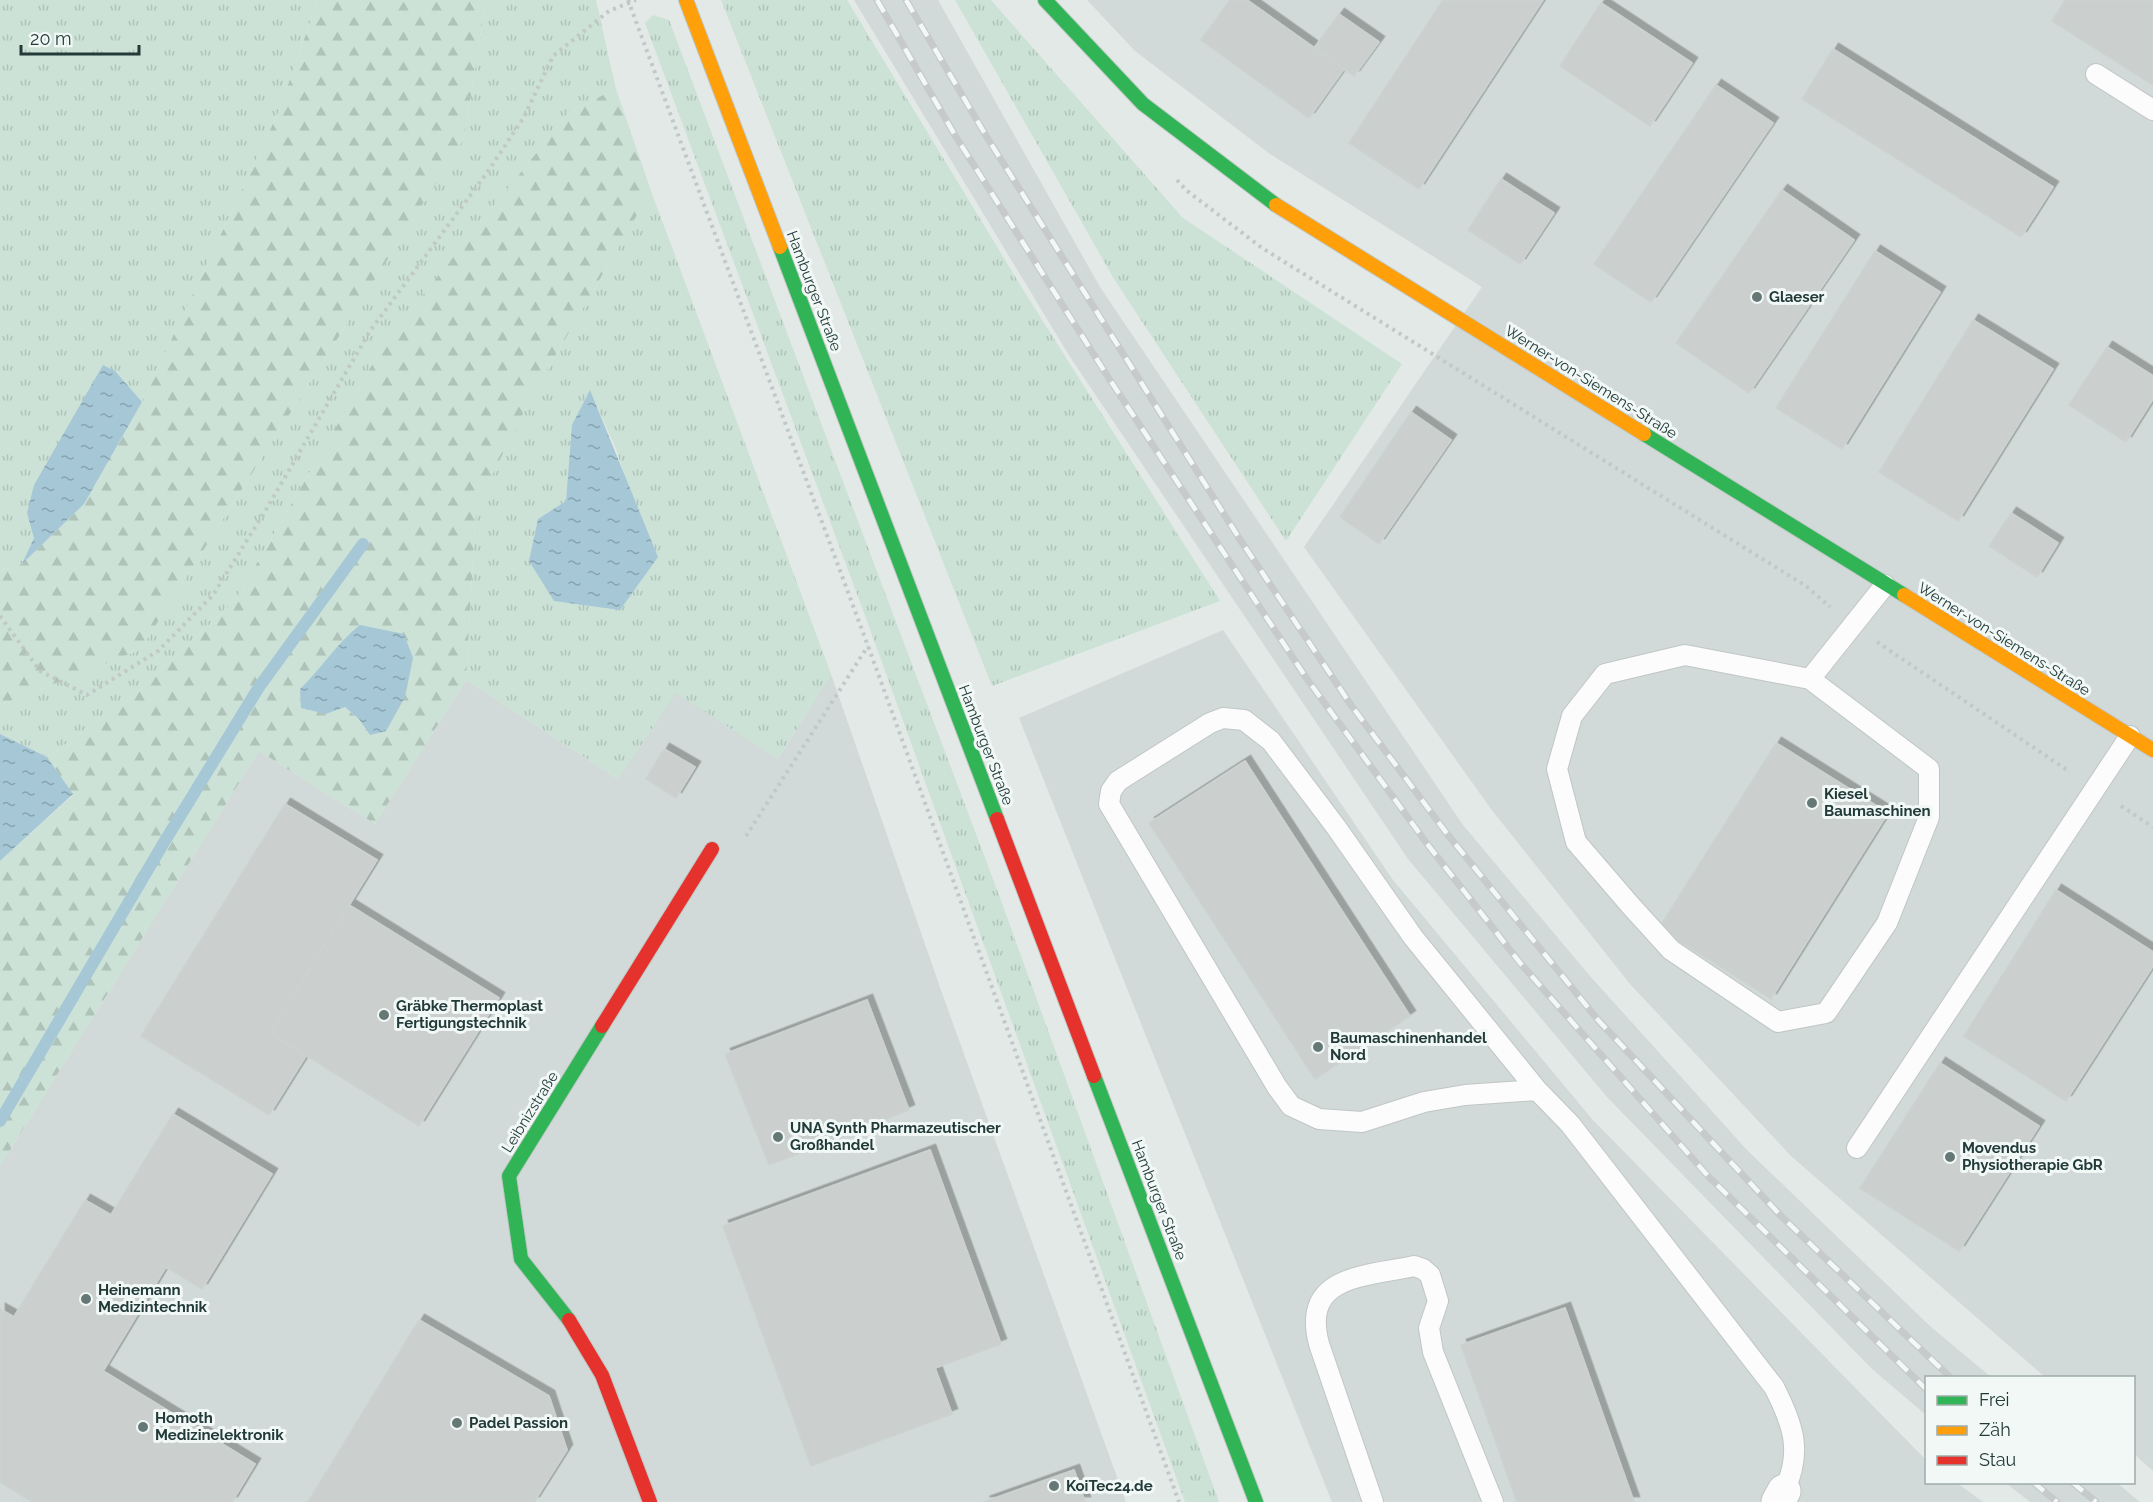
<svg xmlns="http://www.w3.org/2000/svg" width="2153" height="1502" font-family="Raleway,sans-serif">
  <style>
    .built { fill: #d1dad8 }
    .grass { fill: url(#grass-tufts); fill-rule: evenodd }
    .forest { fill: url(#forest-firs); fill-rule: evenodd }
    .water { fill: url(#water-ripples) }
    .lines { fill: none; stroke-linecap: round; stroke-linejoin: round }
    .stream { stroke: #a5c7d6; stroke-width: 12 }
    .building { fill: #cbd0cf; stroke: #ccd2d0; stroke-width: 1.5; filter: url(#shadow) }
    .lane-casing { stroke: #c0c6c4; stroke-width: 22 }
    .street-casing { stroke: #c0c6c4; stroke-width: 35 }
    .fast-casing { stroke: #bfc7c5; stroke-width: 16 }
    .slow-casing { stroke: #bfc7c5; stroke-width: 16 }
    .jam-casing { stroke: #bfc7c5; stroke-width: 16 }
    .path { stroke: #c0c9c8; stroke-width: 4; stroke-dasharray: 3 4.5; stroke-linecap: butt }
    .lane { stroke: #fbfcfb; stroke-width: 20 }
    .street { stroke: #fbfcfb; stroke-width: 33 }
    .fast { stroke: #30b455; stroke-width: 14 }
    .slow { stroke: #ff9f0a; stroke-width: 14 }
    .jam { stroke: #e5322d; stroke-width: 14 }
    .rail-casing { stroke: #c7caca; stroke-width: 7 }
    .rail { stroke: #f1f8f6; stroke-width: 4.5; stroke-dasharray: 14; stroke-linecap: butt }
    .poi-dot { fill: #667876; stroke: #f1f8f6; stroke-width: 2 }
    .labels { text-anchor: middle; stroke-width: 6; stroke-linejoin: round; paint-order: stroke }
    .street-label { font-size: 15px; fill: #223b39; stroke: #f1f8f6 }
    .poi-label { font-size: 15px; font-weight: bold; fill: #223b39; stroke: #f1f8f6; text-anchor: start }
  </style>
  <defs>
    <pattern id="grass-tufts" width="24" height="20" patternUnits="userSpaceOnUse" patternTransform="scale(1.5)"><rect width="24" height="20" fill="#cce2d6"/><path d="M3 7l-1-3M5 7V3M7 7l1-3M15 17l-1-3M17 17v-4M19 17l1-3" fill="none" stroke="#afc3b8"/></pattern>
    <pattern id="forest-firs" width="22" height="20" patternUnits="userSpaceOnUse" patternTransform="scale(1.5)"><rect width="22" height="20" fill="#cce2d6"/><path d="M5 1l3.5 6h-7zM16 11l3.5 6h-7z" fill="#afc3b8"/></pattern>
    <pattern id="water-ripples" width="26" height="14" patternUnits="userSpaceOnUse" patternTransform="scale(1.5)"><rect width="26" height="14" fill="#a5c7d6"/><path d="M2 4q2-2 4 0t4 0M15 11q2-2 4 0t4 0" fill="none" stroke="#86a3af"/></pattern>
    <filter id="shadow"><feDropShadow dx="5.5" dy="-5.5" stdDeviation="0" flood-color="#0004"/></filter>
  </defs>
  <rect width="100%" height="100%" fill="#e3e9e7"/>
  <path class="built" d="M854,0H938L1100,287L1463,825L1590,976L1747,1150L1931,1327L1991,1377L1926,1378V1415L1872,1369L1607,1097L1408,859L1070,357Z
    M1087,0H2153V1471L2134,1454V1378L2045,1377L1791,1156L1630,984L1491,809L1304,547L1482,287L1270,154L1135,51Z
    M1223,630L1393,880L1592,1119L1926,1460V1482L1957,1483L1983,1502H1332L1019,718Z
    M831,674L942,993L1126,1502H0V1166L259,751L375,824L466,680L618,779L676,692L778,759Z
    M2006,1483H2117L2140,1502H2030Z"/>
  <path class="grass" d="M0,0H318L278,113L142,402L22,564L0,571Z
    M486,0H596L616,89L570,111L386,341L236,599L134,696L47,757L0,734V705L140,650L464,139Z
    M721,0H847L1027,296L1220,601L992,686Z
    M955,0H991L1183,218L1402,364L1286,541L1114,279Z
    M653,15L669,20L999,895L1219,1502H1185L867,621L645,23Z
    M651,191L831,674L778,759L676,693L618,779L466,680L476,507L532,396ZM590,391L616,449L632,498L538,519L566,501L569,475Z"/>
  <path class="forest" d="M318,0H486L464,139L140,650L0,705V571L22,564L84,504L142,402L278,113Z
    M616,89L651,191L532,396L476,507L466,680L375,824L259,751L0,1166V861L73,795L47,757L134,696L236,599L386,341L570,111ZM323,667L386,730L359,719L345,707L326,714L300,689Z"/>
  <path class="water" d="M103,365L115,371L142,402L84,504L22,564L34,538L27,513L34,485Z
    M590,390L658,557L620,610L554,601L529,561L538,519L566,501L572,425Z
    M360,625L404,634L413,658L405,697L386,731L370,735L359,719L345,707L326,714L301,708L300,689C322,668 336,644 360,625Z
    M0,734L47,757L73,794L0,861Z"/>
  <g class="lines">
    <path class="stream" d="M0,1121L163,844L259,687L363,544"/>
  </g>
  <path class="building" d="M1230,0H1247L1344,69L1309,118L1201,40Z
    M1443,0H1543L1419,189L1349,143Z
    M2065,0H2153V85L2052,21Z
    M1601,3L1692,63L1650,126L1560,66Z
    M1339,14L1379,42L1354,76L1314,48Z
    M1833,49L2053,187L2021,237L1802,99Z
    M1716,85L1773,123L1651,302L1594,264Z
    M1501,179L1554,213L1520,264L1468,230Z
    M1782,190L1854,240L1749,393L1676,343Z
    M1875,251L1940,292L1842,449L1776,408Z
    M1973,320L2053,369L1958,521L1879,472Z
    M2107,347L2153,376V399L2126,442L2069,405Z
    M1411,412L1451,440L1379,544L1340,517Z
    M2011,513L2058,543L2037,577L1989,546Z
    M1776,743L1888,813L1771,999L1659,928Z
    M664,749L695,767L676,798L646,779Z
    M1245,761L1410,1016L1315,1079L1149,823Z
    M285,804L377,860L270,1033L306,1056L269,1115L141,1036Z
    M2056,890L2153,952V966L2066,1101L1964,1036Z
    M349,905L499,998L419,1126L270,1033Z
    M867,1000L909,1110L769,1165L725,1054Z
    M1940,1063L2039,1126L1959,1251L1860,1188Z
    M173,1114L272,1174L202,1289L166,1267L103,1371L255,1464L232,1502H32L0,1482V1309L14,1317L85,1200L111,1215Z
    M930,1150L1001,1344L935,1368L952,1414L811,1466L723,1226Z
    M1565,1308L1634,1502H1517L1461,1345Z
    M419,1320L549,1396L567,1450L534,1502H308Z
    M1074,1470L1085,1502H984Z"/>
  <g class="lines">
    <g class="lane-casing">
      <path id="lane" d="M2096,74L2153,110
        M1810,679L1929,769V817L1887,923L1826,1013L1778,1022L1671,950L1631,906L1576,842L1557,769L1572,716L1605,674L1685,655L1810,679L1885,585
        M1537,1090L1465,1095L1424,1102L1362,1122L1319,1119L1291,1106L1277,1087L1109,804L1111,791L1118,781L1210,723L1223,718L1244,720L1271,741L1336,827L1413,937L1537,1090L1570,1124L1774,1387C1793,1424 1803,1452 1784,1491
        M1857,1148L2130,736
        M1373,1502L1319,1344C1301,1275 1364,1277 1414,1266L1423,1269L1430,1275L1438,1301L1429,1328L1433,1352L1493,1502"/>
    </g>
    <g class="street-casing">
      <path id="street" d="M1778,1502L1784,1491"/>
    </g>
    <g class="fast-casing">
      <path id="fast" d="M1045,0L1143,104L1276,205
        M780,247L997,819
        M1644,434L1904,595
        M1094,1076L1256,1502
        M569,1320L521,1259L509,1176L602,1026"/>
    </g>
    <g class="slow-casing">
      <path id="slow" d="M686,0L780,247
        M1276,205L1644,434
        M1904,595L2153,750"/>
    </g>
    <g class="jam-casing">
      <path id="jam" d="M997,819L1094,1076
        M602,1026L712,849
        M569,1320L602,1375L650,1502"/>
    </g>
    <path class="path" d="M628,0L868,646L1179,1502
      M1177,180L1186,190L1262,248L1806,586L1830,607
      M0,616L40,671L87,695L158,651L213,595L267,508L370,331L489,170L524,117L553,56L609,11L636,0
      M1877,642L2070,772
      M2121,806L2153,827
      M746,836L868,646"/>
    <use href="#lane" class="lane"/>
    <use href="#street" class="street"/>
    <use href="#fast" class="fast"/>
    <use href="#slow" class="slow"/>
    <use href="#jam" class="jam"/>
    <g class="rail-casing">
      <path id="rail" d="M877,0L956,137L1110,380L1307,679L1428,845L1521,964L1708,1176L1926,1389
        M906,0L988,139L1239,538L1351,705L1448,835L1598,1020L1782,1217L1951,1378
        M2033,1482L2057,1502
        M2072,1482L2096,1502"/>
    </g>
    <use href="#rail" class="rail"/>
  </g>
  <g class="poi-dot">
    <circle cx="1757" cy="297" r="6"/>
    <circle cx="1812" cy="803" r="6"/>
    <circle cx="384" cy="1015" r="6"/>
    <circle cx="1318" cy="1047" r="6"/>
    <circle cx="778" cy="1137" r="6"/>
    <circle cx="1950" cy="1157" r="6"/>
    <circle cx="86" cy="1299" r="6"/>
    <circle cx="457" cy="1423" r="6"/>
    <circle cx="143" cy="1427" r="6"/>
    <circle cx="1054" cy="1486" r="6"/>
  </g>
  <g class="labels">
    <g class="street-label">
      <text transform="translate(814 291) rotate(69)" y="5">Hamburger Straße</text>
      <text transform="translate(1591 382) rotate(32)" y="5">Werner-von-Siemens-Straße</text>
      <text transform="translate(2004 639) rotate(32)" y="5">Werner-von-Siemens-Straße</text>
      <text transform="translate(986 745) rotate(69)" y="5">Hamburger Straße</text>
      <text transform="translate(530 1112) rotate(-58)" y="5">Leibnizstraße</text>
      <text transform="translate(1159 1200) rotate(69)" y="5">Hamburger Straße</text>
    </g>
    <g class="poi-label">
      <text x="1769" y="302">Glaeser</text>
      <text x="1824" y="799">Kiesel<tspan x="1824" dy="17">Baumaschinen</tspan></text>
      <text x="396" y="1011">Gräbke Thermoplast<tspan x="396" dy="17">Fertigungstechnik</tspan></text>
      <text x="1330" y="1043">Baumaschinenhandel<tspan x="1330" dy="17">Nord</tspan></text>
      <text x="790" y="1133">UNA Synth Pharmazeutischer<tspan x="790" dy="17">Großhandel</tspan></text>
      <text x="1962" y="1153">Movendus<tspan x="1962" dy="17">Physiotherapie GbR</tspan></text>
      <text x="98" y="1295">Heinemann<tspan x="98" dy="17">Medizintechnik</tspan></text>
      <text x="155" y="1423">Homoth<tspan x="155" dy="17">Medizinelektronik</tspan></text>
      <text x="469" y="1428">Padel Passion</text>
      <text x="1066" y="1491">KoiTec24.de</text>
    </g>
  </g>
  <rect x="1925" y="1376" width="210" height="108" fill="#f1f8f6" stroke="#9eacaa" stroke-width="1.5"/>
  <rect x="1937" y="1396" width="30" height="9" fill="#30b455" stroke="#9eacaa" stroke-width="1.5"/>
  <text x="1979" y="1406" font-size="18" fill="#223b39">Frei</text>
  <rect x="1937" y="1426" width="30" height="9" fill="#ff9f0a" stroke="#9eacaa" stroke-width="1.5"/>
  <text x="1979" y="1436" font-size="18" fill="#223b39">Zäh</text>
  <rect x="1937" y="1456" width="30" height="9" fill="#e5322d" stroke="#9eacaa" stroke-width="1.5"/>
  <text x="1979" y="1466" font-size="18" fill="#223b39">Stau</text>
  <path d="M21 45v9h118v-9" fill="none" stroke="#223b39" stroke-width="3"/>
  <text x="30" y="45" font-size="18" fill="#223b39" stroke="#f1f8f6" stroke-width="4.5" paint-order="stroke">20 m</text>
</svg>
